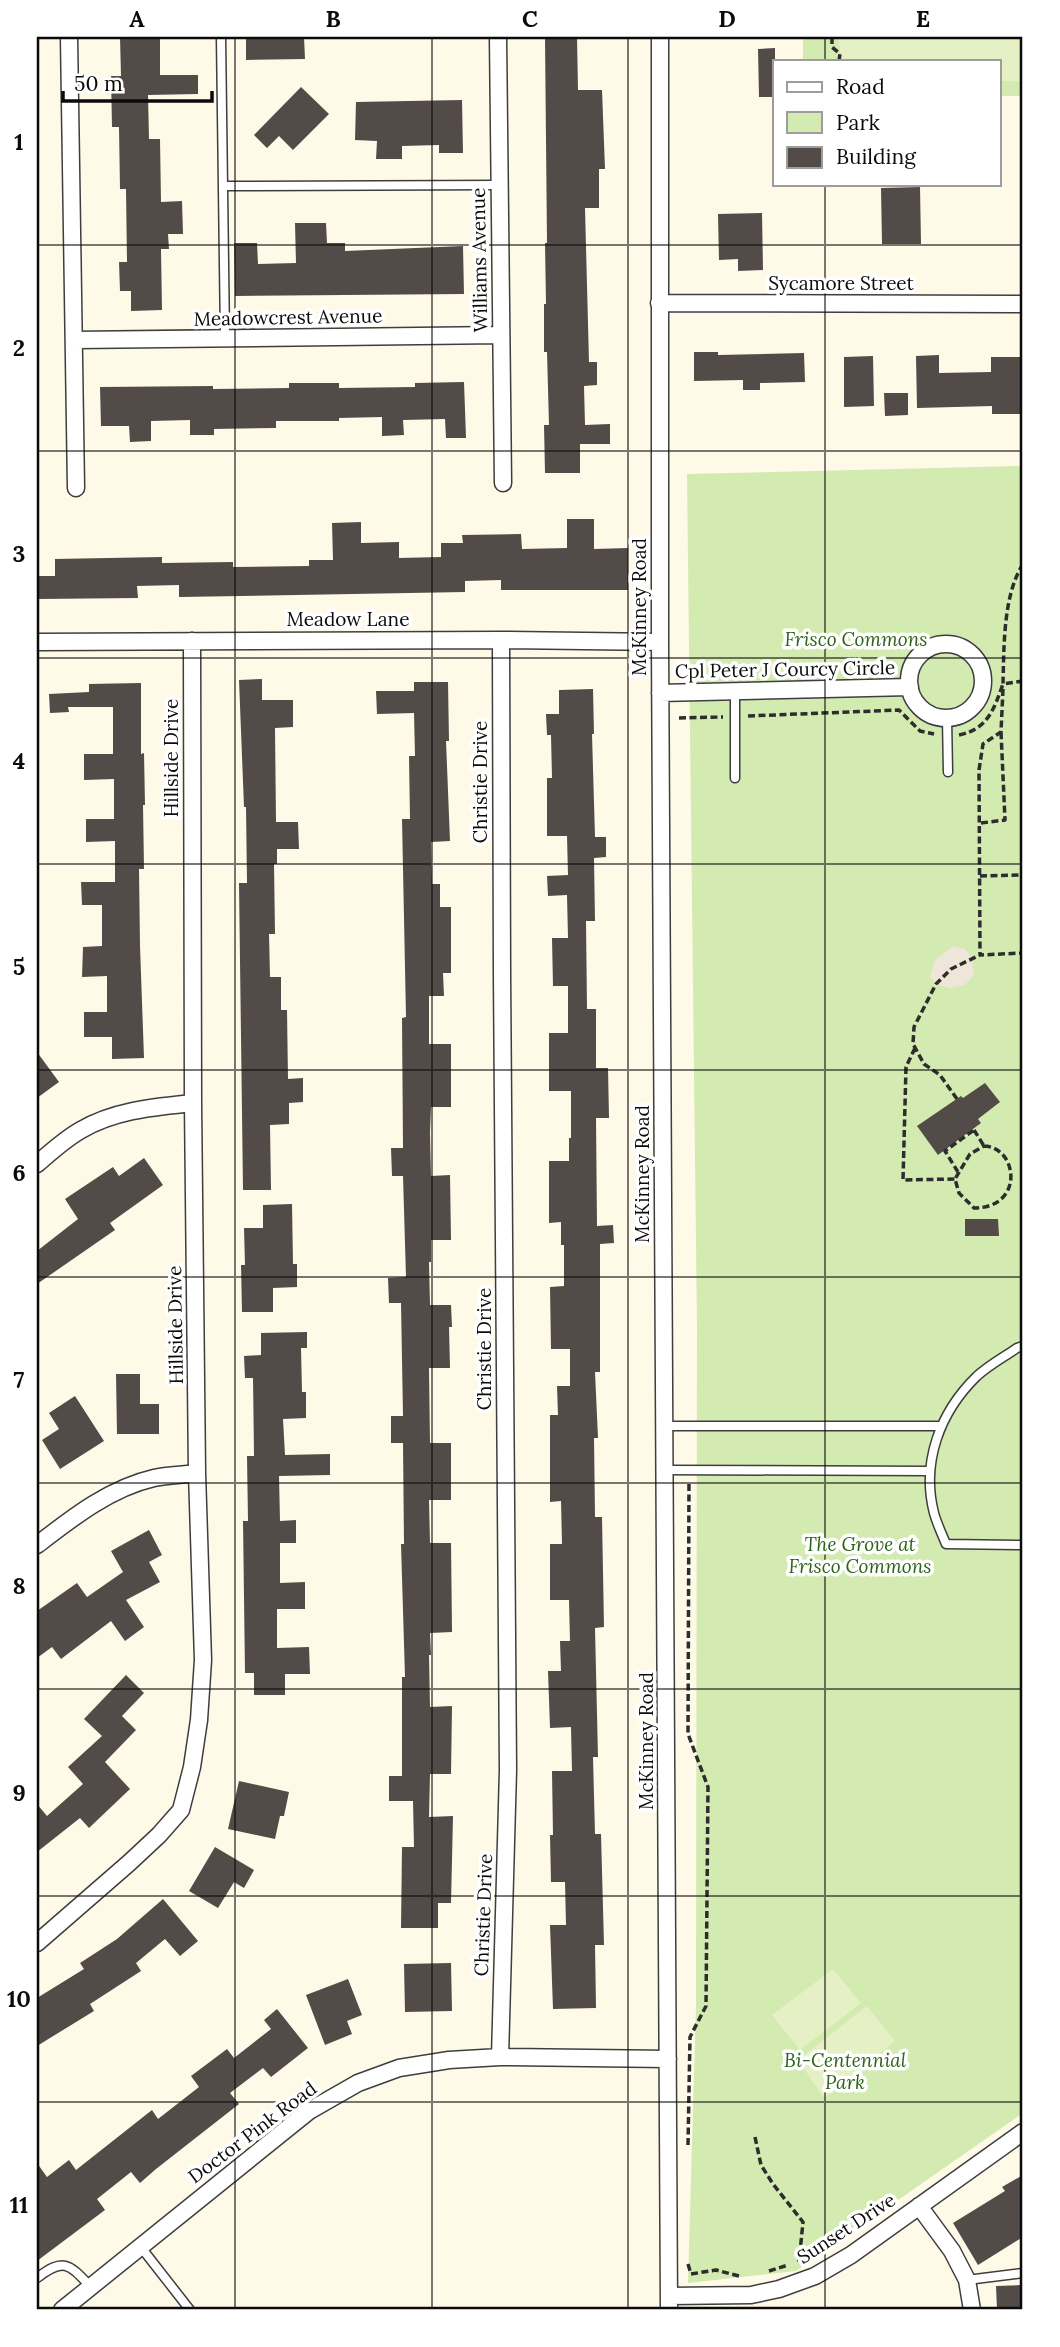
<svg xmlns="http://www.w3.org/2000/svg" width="1060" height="2347" font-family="Lora,serif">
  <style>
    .green { fill: #d3eab1 }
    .pitch { fill: #e5f1c4 }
    .plaza { fill: #ede6d9 }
    .building { fill: #534b47 }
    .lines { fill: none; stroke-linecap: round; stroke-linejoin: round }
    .service-casing { stroke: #3e3e3e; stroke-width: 11 }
    .minor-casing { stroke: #3e3e3e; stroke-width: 19 }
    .path { stroke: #2d2d2d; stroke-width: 3.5; stroke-dasharray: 7 3.5; stroke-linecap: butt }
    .service { stroke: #fff; stroke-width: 8 }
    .minor { stroke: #fff; stroke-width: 16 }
    .grid { fill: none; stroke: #0b0b0b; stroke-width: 2; stroke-opacity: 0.55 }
    .labels { text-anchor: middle; stroke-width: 7; stroke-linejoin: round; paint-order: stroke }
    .street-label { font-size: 19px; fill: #0b0b0b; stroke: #fff }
    .park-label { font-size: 19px; font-style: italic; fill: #2f631a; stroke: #fff }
    .neatline { fill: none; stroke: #0b0b0b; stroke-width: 2.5 }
    .grid-label { font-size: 23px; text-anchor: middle; font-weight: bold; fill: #0b0b0b }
  </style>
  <rect width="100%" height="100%" fill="#fff9e8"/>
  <path class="green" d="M803,37H1023V96H999V61H803Z
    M1023,466V2113L796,2271L688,2283L696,2007L697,1327L687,474Z"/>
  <path class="pitch" d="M838,37H1023V81H999V61H842Z
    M833,1969L861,2003L800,2050L772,2015Z
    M867,2006L895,2041L824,2098L798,2060Z"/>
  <path class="plaza" d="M953,946L965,949L972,958L974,975L965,985L950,988L936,984L930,977L935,960Z"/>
  <path class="building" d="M120,37H160V75H198V94L148,95L149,139H160L161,202L182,201L183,234H168L169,249H161L162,310L131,311V291H120L119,262H127L126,189H120L119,127H112L111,76H121Z
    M246,37H304L305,59L246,60Z
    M545,37H577L578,90H602L605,169H599V208H585L589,362H597V385L584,386L585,425L610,424V444H580V473H545L544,425H549L547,352H544V304H546L545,243H547Z
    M775,48V97H759L758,49Z
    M301,87L329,114L293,150L279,136L267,148L254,135Z
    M462,100L463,153H439V145L402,146V159H376L377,141L355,140L356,102Z
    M920,187L921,244H882L881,188Z
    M762,213L763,270L738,271V259L719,260L718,214Z
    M295,223H326L327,243H345V251L463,246L464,294L235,296L234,243H257L258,264L296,263Z
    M694,352H718V355L804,353L805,382L760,383V390H743V380L694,381Z
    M939,355V373L991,372V357H1023V414H992V406L917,408L916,356Z
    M873,356L874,406L844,407V357Z
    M464,382L466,438H446L445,419L403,420L404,435L382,436V417L339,418V421H276V428L214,429V435H190V420L151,421V441L130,442L129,426H101L100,387L213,386V389L289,388V383H339V388L415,387V383Z
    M884,393H908V415L885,416Z
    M567,519H594V549L628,548V590H501V580L465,581V592L179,597V585L137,586L138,598L37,599V576H55V559L162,557V563L233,562V567L309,566V560H333L332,523L361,522V543L399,542V558L441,557V543H463L462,535L521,534L522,549L567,548Z
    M262,679V700H293V727L275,728L276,822H298L299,849H277V864H274L275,934H269L270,977H281V1010H287L288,1079L303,1078V1102L289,1103V1124L270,1125L271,1190H243L239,883H247L246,807H244L239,680Z
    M414,682H448L449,741H446L450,841L431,842L432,884H440V907H451V973H443L444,996H429V1044H451V1107H431L430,1133L431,1176L450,1175L451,1240H431V1262H429L430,1305H451L452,1327H449L450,1368H429L430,1443H451V1500H429L430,1543H451L452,1632L430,1633L431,1655H429L430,1707L452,1706L451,1774H430L429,1817L453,1816L451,1903H438V1928H401L402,1847H414L413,1801H389V1776H402V1677H405L401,1544H404L403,1443H391V1416H403L401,1303H389L388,1278L406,1277L403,1176H392L391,1148H403L402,1018L406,1017L402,819H410L409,756H415L414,713L377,714L376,691H414Z
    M141,683V754L144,753L145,805H143L144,869H139L140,946L144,1058L112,1059V1037H84V1012H107V976L82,977L83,947L102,946V905H82L81,882H115V841L86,842V819H114V779L84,780V754H113V707H68L69,712L50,713L49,694L89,692V684Z
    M593,689L594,734H592L595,837H606V857L594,858L595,921H586L587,1009H596V1068H608L609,1118H596L597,1226L613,1225L614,1243L600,1244V1372H595L598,1438H594L595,1517H602L604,1627L595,1628L598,1757H593L595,1834H601L604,1945H595L596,2008L553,2009L550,1925H566L565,1882H551L550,1835H553L552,1771H572L571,1727L550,1728L548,1671H561L560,1641H570L569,1600H550V1544H562L561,1501L550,1502V1415H558L557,1386H570V1349H551L550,1287L564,1286V1245H561V1222L549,1223V1161H569V1138H571V1091H549V1033H568V986H553L552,938H568L567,895L548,896L547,876L568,875L567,836H547V778H552L551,735H547L546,714H559V690Z
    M37,1052L59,1082L37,1098Z
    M985,1083L1000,1102L978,1119L981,1123L938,1155L917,1126L961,1096L963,1098Z
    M144,1158L163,1185L110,1223L115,1230L37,1284V1251L78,1219L65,1199L113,1167L119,1176Z
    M292,1204L293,1264H297V1287L273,1288V1312H242L241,1265H245L244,1228H263V1205Z
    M965,1219H998L999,1236H965Z
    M307,1332V1348H301L302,1392H306V1418L283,1419L285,1455L330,1454V1475L279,1476L280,1521L296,1520V1543H280V1583L305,1582V1609H277V1648L309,1647L310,1674H285V1695H254V1673H245L243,1521H248L247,1456H254L253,1378H245L244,1356L261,1355V1333Z
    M116,1374H140V1404H159V1434H117Z
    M75,1396L104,1441L60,1469L42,1440L59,1429L49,1413Z
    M149,1530L162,1555L149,1562L160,1582L126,1600L144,1627L125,1641L111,1621L61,1659L52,1647L37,1658V1611L77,1583L87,1597L123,1572L111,1551Z
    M126,1675L144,1693L122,1716L136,1730L105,1762L130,1789L89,1828L80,1818L37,1852V1804L47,1816L83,1784L68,1767L102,1736L84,1719Z
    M239,1781L289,1792L284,1816H280L275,1839L228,1829Z
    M215,1847L254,1870L244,1888L234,1882L218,1908L189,1891Z
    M163,1899L198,1941L180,1956L165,1939L136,1963L141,1971L90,2004L94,2011L37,2046V1998L84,1969L80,1963L117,1939Z
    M451,1963L452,2011L405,2012L404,1964Z
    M348,1979L362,2015L347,2021L352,2034L325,2045L306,1995Z
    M277,2009L308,2048L271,2077L263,2068L230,2093L239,2104L156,2169L140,2183L131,2172L97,2199L105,2210L37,2261V2163L47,2177L69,2160L76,2170L152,2110L158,2119L199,2087L191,2076L227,2049L234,2058L271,2029L264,2020Z
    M1023,2175V2237L978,2265L953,2223L1005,2191L1002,2187Z
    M1023,2285V2310H997L996,2286Z"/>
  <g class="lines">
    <g class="service-casing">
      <path id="service" d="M221,37L225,339
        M223,186L499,185
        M735,691V778
        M947,718L948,772
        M1023,1346L1017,1348C1004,1357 989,1365 977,1376C940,1412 921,1462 934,1513C937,1524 942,1534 946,1544L1023,1545
        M664,1426H940
        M665,1470L929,1471
        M140,2246L190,2310
        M37,2278C64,2257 69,2264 91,2287
        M967,2280L1023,2273"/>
    </g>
    <g class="minor-casing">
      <path id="minor" d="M69,37L76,488
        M498,37L503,483
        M660,37V642L669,2310
        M659,303L1023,304
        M75,340L501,335
        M37,642L501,640L660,642
        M909 681a37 37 0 1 1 74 0a37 37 0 1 1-74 0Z
        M660,693L910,687
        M37,1164C51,1152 65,1139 81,1130C115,1110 155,1107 193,1103
        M37,1545C72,1518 110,1488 154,1478C168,1475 183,1475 197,1473
        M37,1943L129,1863L159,1835L181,1810L192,1767L199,1720L203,1660L197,1473L193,1103L192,641
        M500,2057L508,1770L502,973L501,640
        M919,2206L952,2251L967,2280L972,2310
        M669,2296L751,2295L779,2289L815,2276L851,2255L1023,2132
        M62,2310L309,2111L358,2083L399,2068L449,2060L500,2057L668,2059"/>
    </g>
    <path class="path" d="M832,37V47L840,54L839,61
      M1023,564C1003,595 1004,647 1003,684L1023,681
      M1003,689L1001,732L983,744L979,770L980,955L1023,953
      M748,716L899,710L920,731L934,734
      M679,718L723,717
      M959,735C988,729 994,709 1003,684
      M981,823L1005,820L1001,732
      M980,876L1023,875
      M915,1048L906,1067L903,1180L955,1179
      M957,1099L940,1075L924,1064L913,1044L914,1027L936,984L951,969L980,955
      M974,1130L984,1146
      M984,1146C1018,1147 1025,1208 974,1208L959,1193L955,1179L970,1154Z
      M958,1172L945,1151L974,1130
      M755,2137L761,2165L773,2184L803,2222L799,2262
      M688,2145L690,2037L706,2006L708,1787L688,1734L689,1481
      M688,2264L691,2274L716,2270L739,2276
      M769,2271L788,2265"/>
    <use href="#service" class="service"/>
    <use href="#minor" class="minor"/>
  </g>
  <path class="grid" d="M235,37V2310M432,37V2310M628,37V2310M825,37V61M825,184V2310M37,245H1023M37,451H1023M37,658H1023M37,864H1023M37,1070H1023M37,1277H1023M37,1483H1023M37,1689H1023M37,1896H1023M37,2102H1023"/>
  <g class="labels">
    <g class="street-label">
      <text transform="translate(479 260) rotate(-91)" y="7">Williams Avenue</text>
      <text x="841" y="290">Sycamore Street</text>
      <text transform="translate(288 317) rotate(-1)" y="7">Meadowcrest Avenue</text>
      <text transform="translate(639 607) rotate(-90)" y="7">McKinney Road</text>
      <text x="348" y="626">Meadow Lane</text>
      <text transform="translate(785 669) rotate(-1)" y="7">Cpl Peter J Courcy Circle</text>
      <text transform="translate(171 758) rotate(-90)" y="7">Hillside Drive</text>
      <text transform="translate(480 782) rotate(-90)" y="7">Christie Drive</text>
      <text transform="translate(642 1174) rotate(-90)" y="7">McKinney Road</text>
      <text transform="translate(175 1325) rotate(-91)" y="7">Hillside Drive</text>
      <text transform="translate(484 1349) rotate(-90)" y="7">Christie Drive</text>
      <text transform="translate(646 1741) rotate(-90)" y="7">McKinney Road</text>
      <text transform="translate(483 1915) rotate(-88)" y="7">Christie Drive</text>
      <text transform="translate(252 2132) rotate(-37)" y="7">Doctor Pink Road</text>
      <text transform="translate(846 2228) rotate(-33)" y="7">Sunset Drive</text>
    </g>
    <g class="park-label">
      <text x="856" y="646">Frisco Commons</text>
      <text x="860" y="1551">The Grove at<tspan x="860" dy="22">Frisco Commons</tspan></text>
      <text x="845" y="2067">Bi-Centennial<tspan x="845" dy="22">Park</tspan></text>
    </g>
  </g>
  <rect width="1060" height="2347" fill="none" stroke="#ffffff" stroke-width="77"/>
  <rect x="773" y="60" width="228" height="126" fill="#ffffff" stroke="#9d9d9d" stroke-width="2"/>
  <rect x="787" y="82" width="35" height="10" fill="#ffffff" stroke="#9d9d9d" stroke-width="2"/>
  <text x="836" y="94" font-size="21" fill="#0b0b0b">Road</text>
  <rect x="787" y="112" width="35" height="21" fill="#d3eab1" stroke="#9d9d9d" stroke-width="2"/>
  <text x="836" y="130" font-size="21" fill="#0b0b0b">Park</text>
  <rect x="787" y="147" width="35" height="21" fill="#534b47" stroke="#9d9d9d" stroke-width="2"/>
  <text x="836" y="164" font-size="21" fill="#0b0b0b">Building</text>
  <path d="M63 91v10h149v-10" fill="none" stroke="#0b0b0b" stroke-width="3.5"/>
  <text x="74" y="91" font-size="21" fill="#0b0b0b" stroke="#ffffff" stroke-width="5" paint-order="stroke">50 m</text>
  <rect x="38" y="38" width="983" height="2270" class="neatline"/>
  <g class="grid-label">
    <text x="137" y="27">A</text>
    <text x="333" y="27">B</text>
    <text x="530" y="27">C</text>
    <text x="727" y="27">D</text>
    <text x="923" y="27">E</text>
    <text x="19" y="150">1</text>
    <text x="19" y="356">2</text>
    <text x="19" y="562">3</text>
    <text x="19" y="769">4</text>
    <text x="19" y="975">5</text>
    <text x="19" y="1181">6</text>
    <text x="19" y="1388">7</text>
    <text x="19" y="1594">8</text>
    <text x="19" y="1801">9</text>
    <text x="19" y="2007">10</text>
    <text x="19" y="2213">11</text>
  </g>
</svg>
